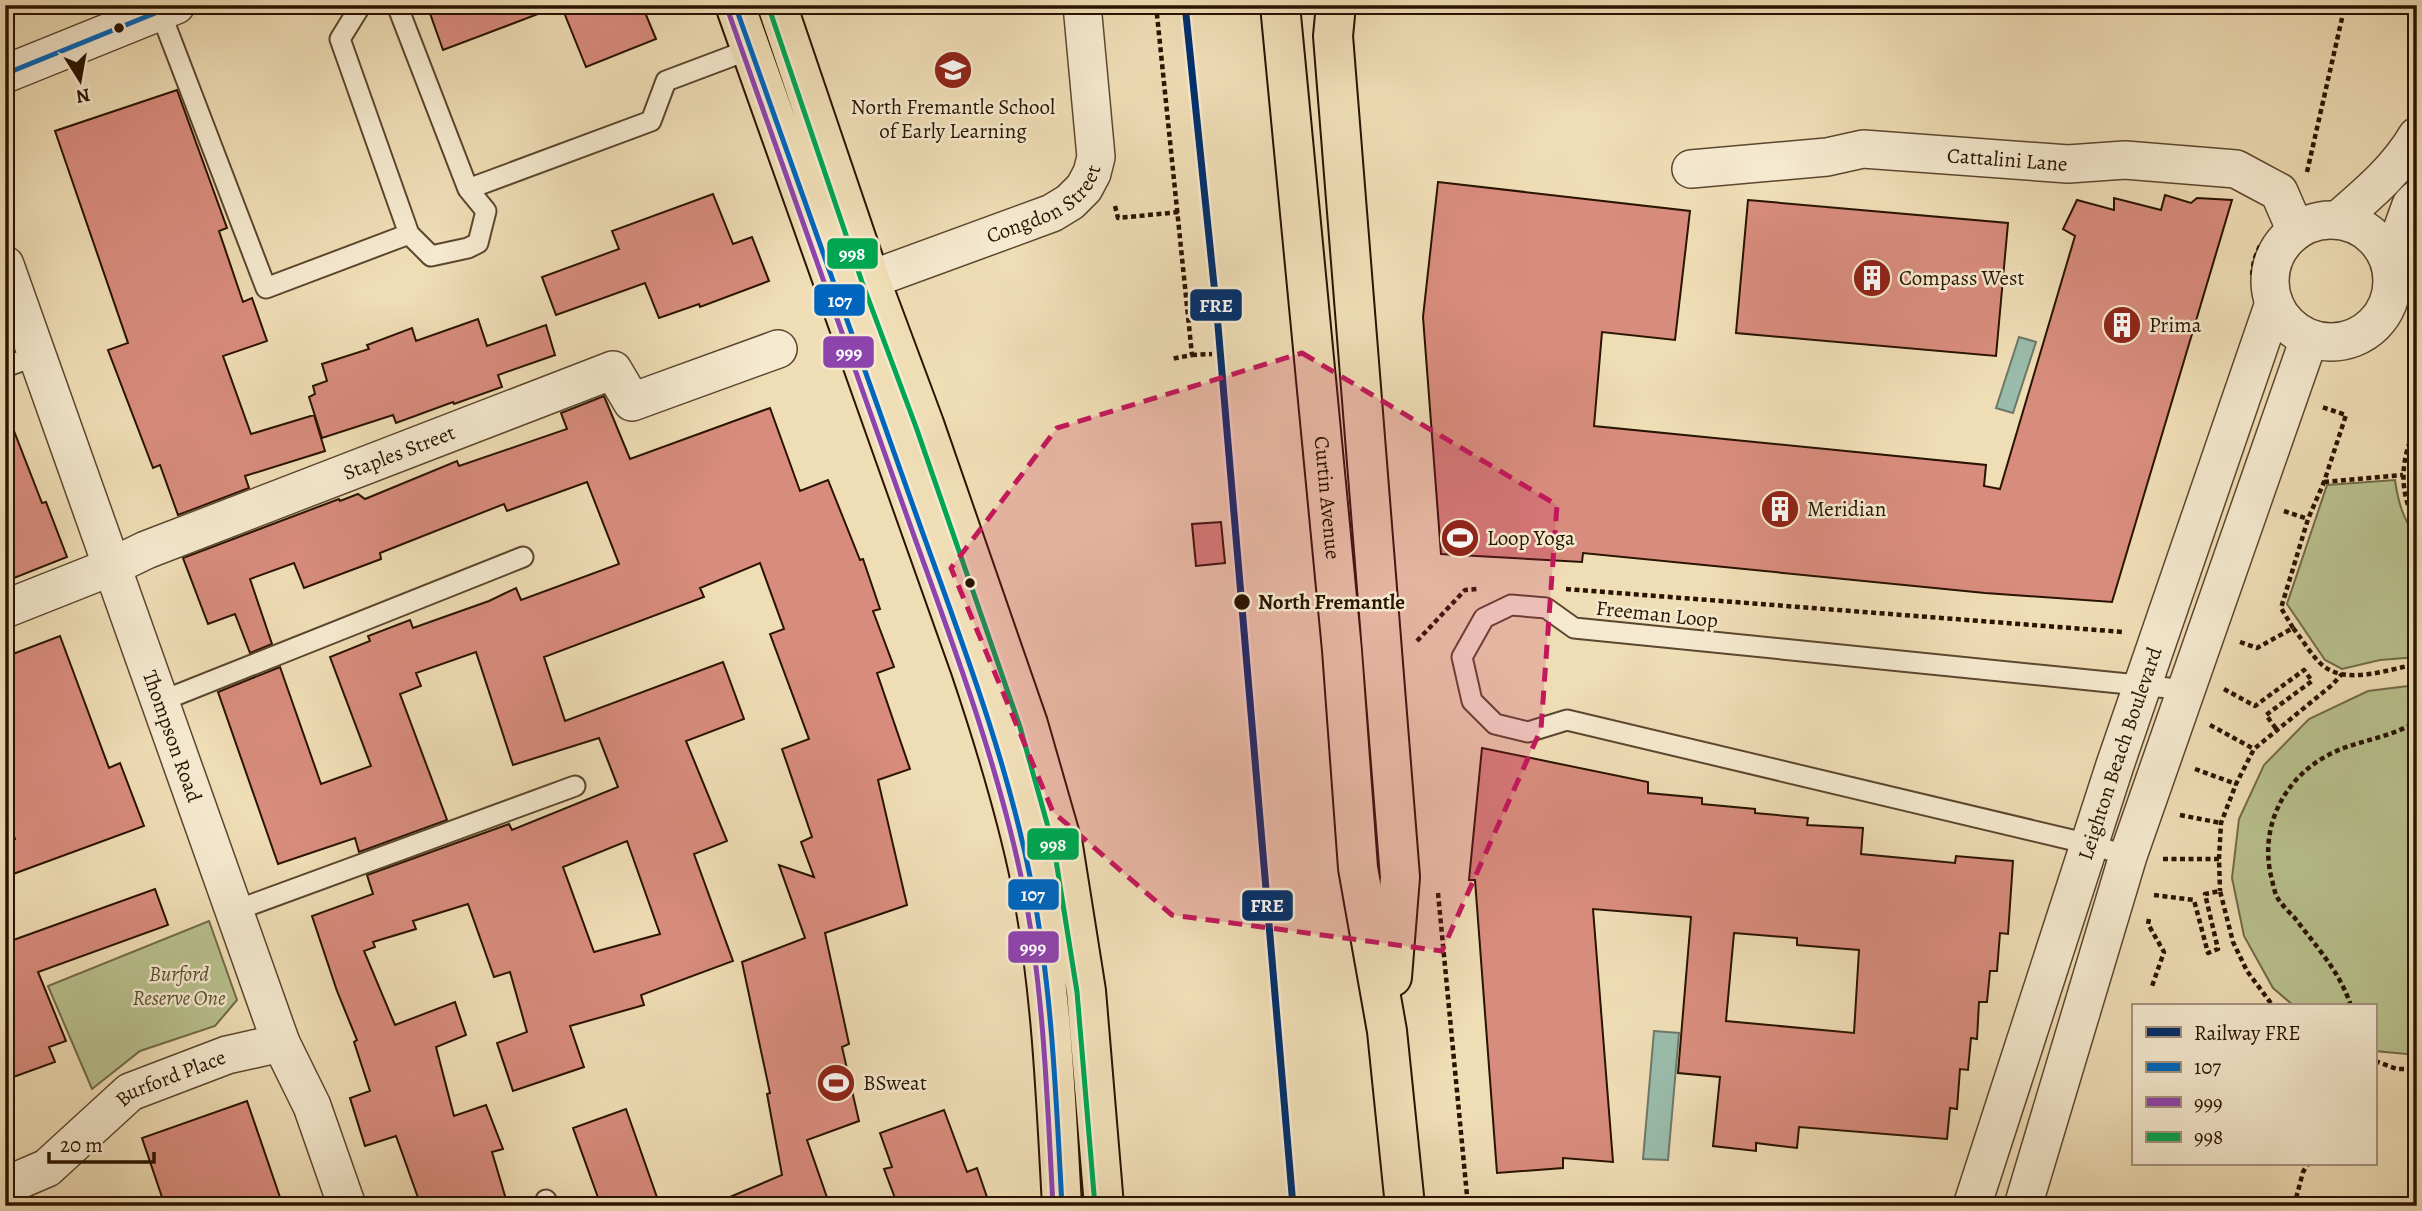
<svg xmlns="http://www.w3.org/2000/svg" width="2422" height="1211" font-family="Alegreya,serif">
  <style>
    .green { fill: #b8c18e; stroke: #716a48; stroke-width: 2 }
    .water { fill: #9abcac; stroke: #6d7868; stroke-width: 2 }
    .building { fill: #d88c7d; stroke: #2a1301; stroke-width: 2; fill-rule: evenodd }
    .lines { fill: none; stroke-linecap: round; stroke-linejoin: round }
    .lane-casing { stroke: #5b462e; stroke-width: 23 }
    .street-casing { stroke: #5b462e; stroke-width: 40 }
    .primary-casing { stroke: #2a1301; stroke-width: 42 }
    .highway-casing { stroke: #2a1301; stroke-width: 42 }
    .path { stroke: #2a1301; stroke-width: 4.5; stroke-dasharray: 5 3.5; stroke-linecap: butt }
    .lane { stroke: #f5e9cf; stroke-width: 19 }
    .street { stroke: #f5e9cf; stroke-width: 37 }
    .primary { stroke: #efddb5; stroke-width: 38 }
    .highway { stroke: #efddb5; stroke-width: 38 }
    .bus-1-casing { stroke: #f5e9cf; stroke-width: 10 }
    .bus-2-casing { stroke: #f5e9cf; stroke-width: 10 }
    .bus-3-casing { stroke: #f5e9cf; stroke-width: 10 }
    .bus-1 { stroke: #0065bd; stroke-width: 5 }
    .bus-2 { stroke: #8e44ad; stroke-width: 5 }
    .bus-3 { stroke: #00a651; stroke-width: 5 }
    .rail-1-casing { stroke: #f5e9cf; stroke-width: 12 }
    .rail-1 { stroke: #002f6c; stroke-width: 7 }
    .marked { fill: #c2185b; fill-opacity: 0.2; stroke: #c2185b; stroke-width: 5; stroke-dasharray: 14 9; stroke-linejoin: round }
    .bus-dot { fill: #2a1301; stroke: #f5e9cf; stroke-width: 2.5 }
    .labels { text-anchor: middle; stroke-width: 5; stroke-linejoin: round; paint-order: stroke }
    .poi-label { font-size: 21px; fill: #2a1301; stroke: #f5e9cf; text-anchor: start }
    .street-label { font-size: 21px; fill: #2a1301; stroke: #f5e9cf }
    .stop-label { font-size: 21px; font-weight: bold; fill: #2a1301; stroke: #f5e9cf; text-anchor: start }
    .park-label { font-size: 21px; font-style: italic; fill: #5c5032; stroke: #f5e9cf }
    .line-badge { stroke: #f5e9cf; stroke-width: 2.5 }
    .badge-label { font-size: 19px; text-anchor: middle; font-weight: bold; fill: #fff }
  </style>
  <rect width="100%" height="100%" fill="#efddb5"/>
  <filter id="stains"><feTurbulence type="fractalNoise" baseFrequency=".00286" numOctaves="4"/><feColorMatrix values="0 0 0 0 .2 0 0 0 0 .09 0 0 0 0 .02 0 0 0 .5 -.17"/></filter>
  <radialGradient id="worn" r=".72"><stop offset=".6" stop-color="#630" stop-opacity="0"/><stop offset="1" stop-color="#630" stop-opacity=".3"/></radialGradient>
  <path class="green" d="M2395,480C2398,502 2403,519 2417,538V657L2380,660L2342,669L2325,660L2287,604L2327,485Z
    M2417,685V1055L2375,1051V1006H2294L2273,988L2244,936L2232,878L2239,819L2264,765L2309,719L2368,691Z
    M209,921L237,1000L215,1026L140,1051L92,1089L48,986Z"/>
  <path class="water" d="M2019,337L2036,342L2013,413L1996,408Z
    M1654,1031L1679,1033L1668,1160L1643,1159Z"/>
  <path class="building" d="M427,5H553L554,8L443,50Z
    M561,5H642L656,39L586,67Z
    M177,90L227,228L219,231L243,302L252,298L267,341L223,356L251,434L314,415L325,451L245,476L249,488L178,515L160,465L153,468L108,350L128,343L55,131Z
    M1438,182L1690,211L1675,340L1602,332L1594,426L1986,465L1984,486L2000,489L2075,236L2063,229L2077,200L2114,210V198L2161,210L2165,195L2191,203L2197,198L2232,200L2112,602L1985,593L1583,553L1582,562L1441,554L1423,317Z
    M713,194L733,244L752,237L769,281L700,307L699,304L659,318L645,283L556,315L542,277L619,249L612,231Z
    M1748,200L2008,223L1996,356L1736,333Z
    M478,319L487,346L546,325L555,355L498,375L502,387L454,404L453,402L396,423L393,415L322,438L309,397L315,394L313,386L327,381L322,364L369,349L367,345L412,328L416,341Z
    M604,396L630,459L770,408L800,491L828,480L860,560L863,559L880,609L873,611L894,667L877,673L910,769L878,780L907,905L825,933L849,1044L842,1047L859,1121L807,1140L830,1206H714L713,1204L782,1175L767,1094L770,1093L742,962L805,938L779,865L814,877L801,842L812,837L782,749L809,739L770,634L784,629L760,563L700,588L704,597L544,657L565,721L723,662L744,719L686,741L727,841L694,854L733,961L641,995L644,1005L570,1026L584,1067L513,1091L497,1043L527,1032L510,972L494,977L468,904L413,921L416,929L373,942L375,947L364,951L395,1025L455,1002L466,1035L436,1047L454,1116L486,1105L503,1149L492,1152L508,1206H421L396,1136L365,1146L350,1098L370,1091L354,1042L357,1040L337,991L312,916L373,894L367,875L509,824L512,830L618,787L599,738L513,765L476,652L416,673L421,686L400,694L447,820L359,852L355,838L278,864L218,692L280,667L321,784L371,766L330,657L370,641L368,636L410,620L413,628L489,601L516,588L521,600L619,564L587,482L507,511L504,504L380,553L381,559L304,588L294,563L250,579L272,644L250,653L235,614L208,624L183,558L339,499L340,501L358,494L365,499L457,461L459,466L567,429L561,413ZM627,841L660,934L594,952L563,867Z
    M5,413H7L42,503L46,502L67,557L14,578L5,555Z
    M1221,522L1225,563L1196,566L1192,524Z
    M60,636L109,768L120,763L144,826L5,877V842L15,839L5,812V657Z
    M1482,748L1648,782V793L1702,798V804L1755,809V813L1808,818L1807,825L1863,828L1861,854L1955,863L1956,856L2013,861L2008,934L2000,933L1997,971H1990L1987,1002H1979L1977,1039L1971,1038L1968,1070L1960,1069L1957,1109L1950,1108L1947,1139L1799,1127L1797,1148L1756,1143V1151L1713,1146L1720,1077L1678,1073L1691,917L1593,909L1613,1162L1563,1158V1168L1497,1173L1475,880H1469ZM1734,933L1797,938V945L1859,950L1854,1033L1726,1021Z
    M155,889L168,925L38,972L66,1041L49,1047L55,1062L5,1080V943Z
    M247,1101L283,1206H165L142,1138Z
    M626,1109L660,1206H601L596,1192L573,1128Z
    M944,1110L967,1172L977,1168L990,1206H898L884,1169L892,1167L880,1133Z"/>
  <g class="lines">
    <g class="lane-casing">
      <path id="lane" d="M397,5L468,189L651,121L666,81L751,49
        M160,11L266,288L409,234L340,39L361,5
        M409,234L431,256L468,248L478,243L486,211L468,189
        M5,367L38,355
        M159,702L523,557
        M2128,856L2089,844L1567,720L1528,732L1495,724L1472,701L1462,657L1484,618L1511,605L1546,608L1574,628L2188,690
        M234,911L575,786
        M546,1200L548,1206"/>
    </g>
    <g class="street-casing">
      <g id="street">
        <path d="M5,74L176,5"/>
        <path id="s1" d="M1691,169L1827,157L1863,149L2068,164L2125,160L2236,169L2279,192L2296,231"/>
        <path d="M2338,220C2368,194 2397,170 2417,136"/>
        <circle cx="2331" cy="281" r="61"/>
        <path d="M2390,263L2411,205L2417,199"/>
        <path id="s2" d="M5,265L281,1043L312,1106L347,1206"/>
        <path id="s3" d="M842,290L1052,213L1070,202L1084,188L1092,173L1096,157L1082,5"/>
        <path id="s4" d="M5,609L111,567L146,550L613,370L632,402L778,349"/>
        <path id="s5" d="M5,1186L47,1168L130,1092L227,1055L281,1043"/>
        <path id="s6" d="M1972,1206L2115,765L2274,303"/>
        <path d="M2023,1206L2128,856L2309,339"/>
      </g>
    </g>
    <g class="primary-casing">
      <g id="primary">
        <path id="s7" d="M1280,5L1342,650L1358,868L1387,1031L1405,1206"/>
        <path d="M1336,5L1333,36L1400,877L1392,977"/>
      </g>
    </g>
    <g class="highway-casing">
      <path id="highway" d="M735,5L970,667C994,738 1016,809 1031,882C1052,989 1056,1097 1062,1206
        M777,5L870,279L924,424L1028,724L1063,846L1086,991L1104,1206"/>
    </g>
    <path class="path" d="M1156,5L1192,355L1171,359
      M2307,172L2345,5
      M1115,206L1118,218L1179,212
      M2252,275L2254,260L2261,243
      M1192,355L1212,354
      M2417,426C2400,457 2398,494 2417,524
      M2324,482L2403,475
      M2284,511L2308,519
      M1566,589L2123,632
      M2293,628L2281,608L2308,519L2324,482L2346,415L2322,407
      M1417,641L1465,590L1477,589
      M2240,642L2257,648L2293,628C2302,639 2310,653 2320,663C2344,687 2389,669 2417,664
      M2224,689L2255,706L2304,670L2312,681L2266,715L2277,730
      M2210,725L2254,749
      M2195,769L2236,784
      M2180,815L2221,823
      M2163,859H2219L2220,891
      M2219,859L2221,823L2236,784L2254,749L2332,685L2342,674
      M1438,893L1468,1206
      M2154,895L2194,900L2208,953L2218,949L2205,894L2220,891L2233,942L2247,971L2273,1006
      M2149,919L2148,924L2164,952L2151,989
      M2351,1006C2340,972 2316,946 2294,917C2288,911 2281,904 2277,897C2274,891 2273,883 2271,876C2260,829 2282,782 2323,758C2352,740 2388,740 2417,721
      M2375,1061L2397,1069H2417
      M2294,1206L2303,1172L2308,1164"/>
    <use href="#lane" class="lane"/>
    <use href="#street" class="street"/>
    <use href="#primary" class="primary"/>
    <use href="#highway" class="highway"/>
    <g class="bus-1-casing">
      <path id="bus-1" d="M735,5C794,171 853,337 912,503C956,627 1005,751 1031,881C1052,987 1056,1097 1062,1206
        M5,74L175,5"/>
    </g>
    <g class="bus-2-casing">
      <path id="bus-2" d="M727,8C786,173 844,339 903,505C947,629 995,752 1022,881C1044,988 1047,1097 1053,1206"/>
    </g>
    <g class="bus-3-casing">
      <path id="bus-3" d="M769,8L862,282L916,427L1020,727L1054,848L1077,992L1095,1206"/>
    </g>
    <use href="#bus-1" class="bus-1"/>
    <use href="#bus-2" class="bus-2"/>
    <use href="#bus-3" class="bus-3"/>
    <g class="rail-1-casing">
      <path id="rail-1" d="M1185,5L1217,314L1293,1206"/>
    </g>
    <use href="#rail-1" class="rail-1"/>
  </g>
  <path class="marked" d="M1302,353L1557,505L1541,729L1442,951L1172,915L1053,812L951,568L1057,428Z"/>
  <defs>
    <g id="school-disc" transform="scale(2.0125)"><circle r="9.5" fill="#8f2418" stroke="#f5e9cf"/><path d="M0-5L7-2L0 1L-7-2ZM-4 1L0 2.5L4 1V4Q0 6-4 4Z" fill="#fff"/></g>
    <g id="building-disc" transform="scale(2.0125)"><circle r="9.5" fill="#8f2418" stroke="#f5e9cf"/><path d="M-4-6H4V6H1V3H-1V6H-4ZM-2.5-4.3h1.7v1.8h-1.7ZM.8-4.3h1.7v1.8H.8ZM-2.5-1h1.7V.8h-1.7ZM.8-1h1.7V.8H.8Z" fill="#fff"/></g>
    <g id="stadium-disc" transform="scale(2.0125)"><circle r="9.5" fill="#8f2418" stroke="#f5e9cf"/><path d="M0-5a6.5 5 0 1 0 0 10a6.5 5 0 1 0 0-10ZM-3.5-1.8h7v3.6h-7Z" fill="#fff"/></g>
  </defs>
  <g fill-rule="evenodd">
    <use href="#school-disc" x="953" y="70"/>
    <use href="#building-disc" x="1872" y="278"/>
    <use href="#building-disc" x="2122" y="325"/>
    <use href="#building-disc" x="1780" y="509"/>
    <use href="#stadium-disc" x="1460" y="538"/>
    <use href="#stadium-disc" x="836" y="1083"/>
  </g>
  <g class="bus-dot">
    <circle cx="119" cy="28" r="6"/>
    <circle cx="970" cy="583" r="6"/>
    <circle cx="1242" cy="602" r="9"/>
  </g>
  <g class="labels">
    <g class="poi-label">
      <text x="953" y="114" text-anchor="middle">North Fremantle School<tspan x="953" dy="24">of Early Learning</tspan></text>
      <text x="1899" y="285">Compass West</text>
      <text x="2149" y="332">Prima</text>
      <text x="1807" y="516">Meridian</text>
      <text x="1487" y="545">Loop Yoga</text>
      <text x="863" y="1090">BSweat</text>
    </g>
    <g class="street-label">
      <text dy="7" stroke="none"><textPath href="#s1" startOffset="318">Cattalini Lane</textPath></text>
      <text dy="7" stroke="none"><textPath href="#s3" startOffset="222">Congdon Street</textPath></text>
      <text dy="7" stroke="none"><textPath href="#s4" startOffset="424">Staples Street</textPath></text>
      <text dy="7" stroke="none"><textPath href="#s7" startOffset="495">Curtin Avenue</textPath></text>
      <text transform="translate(1657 614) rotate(6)" y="7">Freeman Loop</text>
      <text dy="7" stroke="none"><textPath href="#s2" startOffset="500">Thompson Road</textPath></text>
      <text dy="7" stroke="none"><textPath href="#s6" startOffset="476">Leighton Beach Boulevard</textPath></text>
      <text dy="7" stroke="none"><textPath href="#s5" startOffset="201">Burford Place</textPath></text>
    </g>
    <g class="stop-label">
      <text x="1258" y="609">North Fremantle</text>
    </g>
    <g class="park-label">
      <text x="179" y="981">Burford<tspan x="179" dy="24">Reserve One</tspan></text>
    </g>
  </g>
  <g class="line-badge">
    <rect x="826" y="237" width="53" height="33" rx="7" fill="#00a651"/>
    <rect x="813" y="283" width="53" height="34" rx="7" fill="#0065bd"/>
    <rect x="1189" y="288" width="54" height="34" rx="7" fill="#002f6c"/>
    <rect x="822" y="335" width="53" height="34" rx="7" fill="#8e44ad"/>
    <rect x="1026" y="827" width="54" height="34" rx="7" fill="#00a651"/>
    <rect x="1007" y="878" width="53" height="33" rx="7" fill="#0065bd"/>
    <rect x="1241" y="889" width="53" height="33" rx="7" fill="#002f6c"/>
    <rect x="1007" y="930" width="53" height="34" rx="7" fill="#8e44ad"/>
  </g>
  <g class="badge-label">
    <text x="852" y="260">998</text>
    <text x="840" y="307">107</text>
    <text x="1216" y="312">FRE</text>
    <text x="849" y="359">999</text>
    <text x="1053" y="851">998</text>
    <text x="1033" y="901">107</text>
    <text x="1267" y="912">FRE</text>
    <text x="1033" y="954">999</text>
  </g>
  <rect width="2422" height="1211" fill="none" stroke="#efddb5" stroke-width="28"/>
  <rect x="7" y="7" width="2408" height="1197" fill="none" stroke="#2a1301" stroke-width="3.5"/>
  <rect x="14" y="14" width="2394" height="1183" fill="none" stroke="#2a1301" stroke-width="2"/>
  <rect x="2132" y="1004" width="245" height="161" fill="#f5e9cf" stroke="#a4937d" stroke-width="2"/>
  <rect x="2146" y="1027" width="35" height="10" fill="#002f6c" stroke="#a4937d" stroke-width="2"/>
  <text x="2194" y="1040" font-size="21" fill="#2a1301">Railway FRE</text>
  <rect x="2146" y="1062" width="35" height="10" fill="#0065bd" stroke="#a4937d" stroke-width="2"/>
  <text x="2194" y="1074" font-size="21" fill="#2a1301">107</text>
  <rect x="2146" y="1097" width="35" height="10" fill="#8e44ad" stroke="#a4937d" stroke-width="2"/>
  <text x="2194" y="1110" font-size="21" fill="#2a1301">999</text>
  <rect x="2146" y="1132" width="35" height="10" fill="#00a651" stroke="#a4937d" stroke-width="2"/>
  <text x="2194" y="1144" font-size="21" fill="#2a1301">998</text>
  <g transform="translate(80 80) rotate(169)" stroke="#f5e9cf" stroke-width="5" paint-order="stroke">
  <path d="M0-5L12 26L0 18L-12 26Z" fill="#2a1301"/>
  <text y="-10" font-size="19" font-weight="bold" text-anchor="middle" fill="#2a1301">N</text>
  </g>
  <path d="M49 1152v10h105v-10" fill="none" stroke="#2a1301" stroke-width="3.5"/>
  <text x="60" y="1152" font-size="21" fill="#2a1301" stroke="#f5e9cf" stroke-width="5" paint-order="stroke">20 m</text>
  <rect width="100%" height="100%" filter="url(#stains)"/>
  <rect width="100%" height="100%" fill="url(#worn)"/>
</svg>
